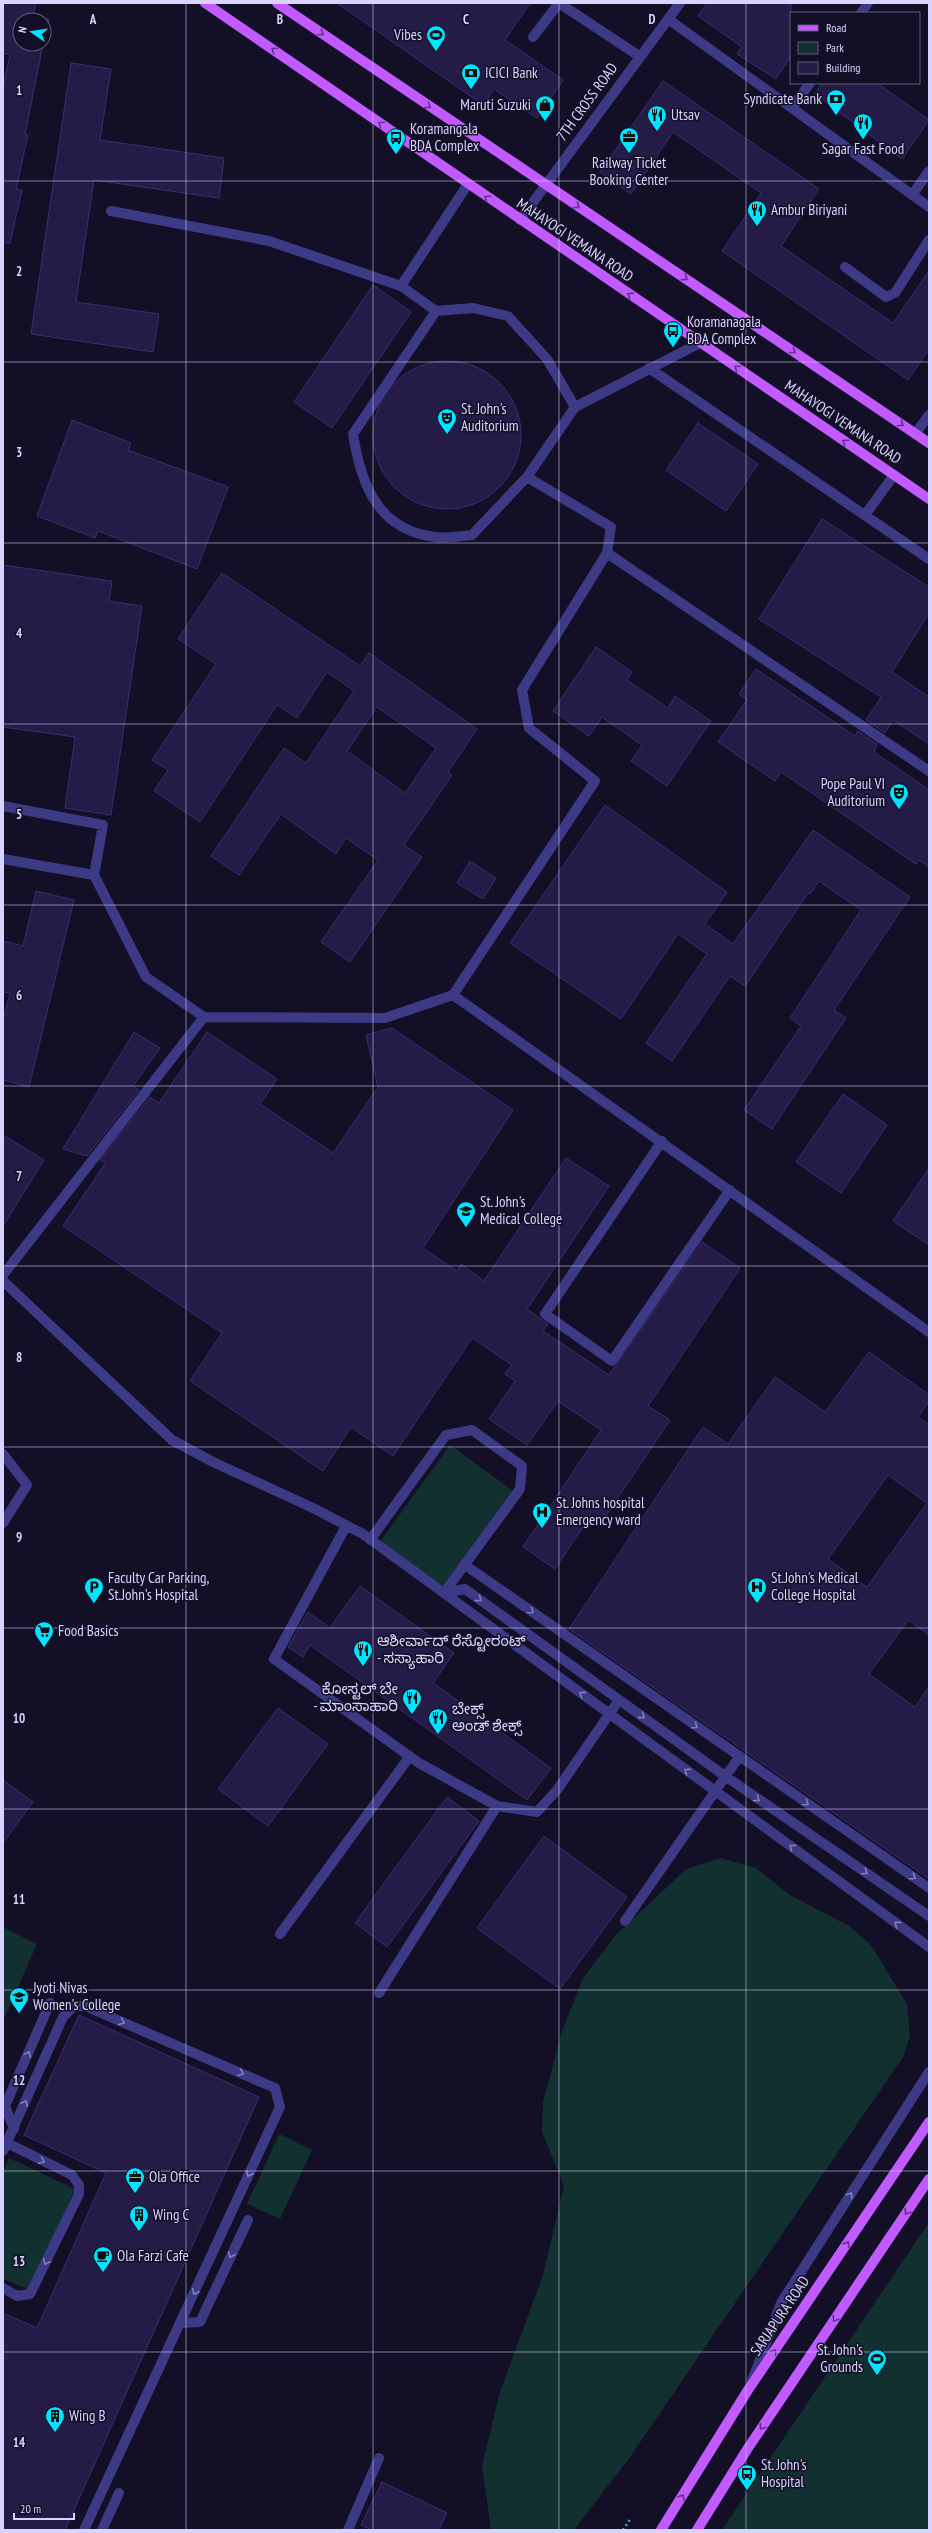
<svg xmlns="http://www.w3.org/2000/svg" width="932" height="2533" font-family="'PT Sans Narrow','Noto Sans Kannada',sans-serif">
  <style>
    .green { fill: #12302f }
    .building { fill: #241b47; stroke: #3b2d73; fill-rule: evenodd }
    .lines { fill: none; stroke-linecap: round; stroke-linejoin: round }
    .path { stroke: #2fb8b0; stroke-width: 2.5; stroke-dasharray: 2 3; stroke-linecap: butt }
    .service { stroke: #3d3a85; stroke-width: 10 }
    .minor { stroke: #3d3a85; stroke-width: 10 }
    .tertiary { stroke: #3d3a85; stroke-width: 10 }
    .primary { stroke: #c25bff; stroke-width: 10 }
    .oneway { stroke: #623188 }
    .oneway2 { stroke: #837fbc }
    .grid { fill: none; stroke: #d9d4ff; stroke-width: 1; stroke-opacity: 0.55 }
    .labels { text-anchor: middle; stroke-width: 3; stroke-linejoin: round; paint-order: stroke }
    .poi-label { font-size: 15px; fill: #d9d4ff; stroke: #130f26; text-anchor: start }
    .street-label { font-size: 15px; fill: #d9d4ff; stroke: #130f26 }
    .grid-label { font-size: 13px; text-anchor: middle; font-weight: bold; fill: #d9d4ff; stroke: #130f26; stroke-width: 3; stroke-linejoin: round; paint-order: stroke }
  </style>
  <rect width="100%" height="100%" fill="#130f26"/>
  <path class="green" d="M450,1445L515,1492L443,1591L379,1543Z
    M721,1858L756,1868L790,1895L849,1926L871,1945L907,2004L910,2036L903,2057L630,2457L574,2530H491L482,2466L500,2392L543,2275L564,2186L542,2132L543,2102L562,2031L583,1978L614,1937L686,1869Z
    M3,1927L37,1944L3,2021Z
    M279,2134L312,2150L280,2219L247,2204Z
    M9,2158L75,2189L29,2290L3,2279V2172Z
    M929,2222V2530H722Z"/>
  <path class="building" d="M3,3H36L33,16L49,19L44,41V20H20V44H43L25,134L28,135L16,189L22,190L10,243H3V87L10,55L3,53Z
    M337,3H530L505,40L563,80L537,118L494,89L483,105Z
    M707,3H791V56L776,79L737,54L742,47L698,16Z
    M71,63L111,69L100,140L224,158L219,198L94,180L76,302L159,314L153,352L31,334Z
    M663,81L819,189L781,246L893,323L929,271V349L908,380L722,251L761,193L673,132L631,194L600,172Z
    M822,83H877L929,120L902,159L815,94Z
    M373,285L411,312L332,428L294,402Z
    M373 435a74 74 0 1 1 148 0a74 74 0 1 1-148 0Z
    M72,420L131,443L128,450L228,487L197,569L98,531L95,538L37,516Z
    M698,423L758,464L726,511L666,470Z
    M822,519L929,587V613L892,672L929,697V744L893,720L885,733L866,720L881,697L759,619Z
    M3,565L112,581L109,601L142,606L111,815L65,808L75,737L3,727Z
    M222,573L360,666L369,653L477,729L448,772L452,775L404,845L422,857L350,962L321,942L378,860L346,838L336,854L281,814L239,875L211,856L284,748L306,763L354,691L327,672L297,718L277,705L200,822L154,791L168,770L152,760L216,664L178,639ZM377,707L436,748L405,793L347,751Z
    M596,647L632,672L627,680L668,708L675,696L711,721L667,786L631,761L642,745L602,717L589,736L553,711Z
    M756,669L855,736L858,731L877,744L874,752L929,790V867L919,860L916,864L781,772L775,781L718,742L747,700L739,694Z
    M605,805L727,892L705,924L733,944L813,830L910,897L834,1010L846,1018L772,1129L744,1110L801,1026L790,1018L861,910L819,881L810,894L808,893L745,986L730,976L672,1061L646,1043L707,954L678,934L621,1019L510,943Z
    M470,861L496,878L483,899L457,883Z
    M36,891L74,900L29,1087L3,1080V1021L10,993L3,992V941L23,946Z
    M392,1028L513,1110L423,1248L457,1271L461,1264L484,1281L566,1158L609,1186L527,1309L548,1324L543,1331L609,1375L702,1242L740,1268L648,1406L670,1420L599,1526L589,1518L555,1569L523,1547L601,1430L558,1401L527,1445L489,1419L515,1381L505,1374L512,1365L472,1338L393,1456L351,1427L323,1471L190,1381L222,1333L63,1226L106,1162L100,1160L150,1097L159,1103L207,1032L277,1079L260,1104L333,1153L378,1087L366,1035Z
    M134,1032L160,1048L133,1086L139,1090L87,1156L63,1149Z
    M843,1094L887,1125L841,1193L796,1162Z
    M3,1135L44,1160L3,1226Z
    M929,1168V1245L893,1221Z
    M869,1352L929,1395V1401L918,1417L929,1425V1635L908,1620L869,1674L915,1707L929,1687V1879L569,1629L703,1427L728,1444L775,1377L825,1412ZM888,1475L927,1503L867,1587L828,1559Z
    M360,1586L454,1653L433,1683L551,1768L527,1800L310,1645L303,1657L288,1647L308,1612L330,1628Z
    M278,1708L328,1744L268,1826L218,1789Z
    M3,1780L33,1802L3,1843Z
    M447,1797L479,1821L387,1947L355,1923Z
    M544,1836L627,1897L560,1989L477,1928Z
    M79,2015L259,2097L65,2530H3V2313L37,2328L106,2173L24,2135Z
    M382,2482L447,2513L439,2530H372L361,2525Z"/>
  <g class="lines">
    <path class="path" d="M623,2530L631,2518"/>
    <path class="service" d="M111,211L269,241L401,286L436,311L473,308L508,316L547,359L575,407L527,477L611,527L607,553
      M845,267L886,297L895,293L929,240
      M401,286L468,184
      M436,311L353,434C361,485 378,530 435,537C446,539 460,536 472,535L527,477
      M649,368L929,559
      M575,407L700,343
      M865,515L894,475
      M3,806L103,825L94,875L146,977L204,1017L385,1018L453,995L595,781L529,728L522,690L607,553L929,771
      M3,859L94,875
      M453,995L929,1332
      M662,1141L545,1314L612,1361L730,1190
      M3,1275L204,1017
      M3,1281L172,1440L213,1462L313,1508L363,1534L929,1947
      M3,1454L27,1485L3,1523
      M346,1526L274,1659L419,1763L497,1806L537,1812L557,1790L619,1700
      M370,1540L446,1435L472,1430L522,1466L520,1489L444,1593
      M465,1565L929,1888
      M444,1593L465,1589L725,1776L929,1916
      M625,1921L739,1757
      M280,1934L410,1756
      M379,1993L497,1806
      M14,2129L5,2106L50,2003
      M3,2151L63,2017L74,2006H85L275,2088L280,2107L84,2530
      M3,2288L17,2296L30,2294L79,2194V2185L72,2175L7,2143
      M180,2323L200,2322L248,2220
      M102,2530L119,2493
      M348,2530L379,2458"/>
    <path class="minor" d="M559,3L639,56
      M861,13L868,3
      M668,19L929,207
      M533,37L559,3
      M792,108L810,83
      M912,195L929,171
      M915,434L929,415"/>
    <path class="tertiary" d="M520,220L680,3
      M752,2381L781,2303L929,2072"/>
    <path class="primary" d="M205,3L929,499
      M277,3L929,443
      M661,2530L748,2390L929,2122
      M697,2530L748,2448L929,2179"/>
  </g>
  <defs><path id="oneway-chevron" d="M-2-3.5L2.5 0L-2 3.5" fill="none" stroke-width="1.6" stroke-linecap="round" stroke-linejoin="round"/></defs>
  <g class="oneway">
    <use href="#oneway-chevron" transform="translate(321 33) rotate(34)"/>
    <use href="#oneway-chevron" transform="translate(274 50) rotate(-145)"/>
    <use href="#oneway-chevron" transform="translate(428 106) rotate(34)"/>
    <use href="#oneway-chevron" transform="translate(381 124) rotate(-145)"/>
    <use href="#oneway-chevron" transform="translate(487 198) rotate(-145)"/>
    <use href="#oneway-chevron" transform="translate(577 206) rotate(34)"/>
    <use href="#oneway-chevron" transform="translate(685 278) rotate(34)"/>
    <use href="#oneway-chevron" transform="translate(630 295) rotate(-146)"/>
    <use href="#oneway-chevron" transform="translate(793 351) rotate(34)"/>
    <use href="#oneway-chevron" transform="translate(737 368) rotate(-146)"/>
    <use href="#oneway-chevron" transform="translate(901 424) rotate(34)"/>
    <use href="#oneway-chevron" transform="translate(845 442) rotate(-146)"/>
    <use href="#oneway-chevron" transform="translate(907 2212) rotate(124)"/>
    <use href="#oneway-chevron" transform="translate(847 2244) rotate(-56)"/>
    <use href="#oneway-chevron" transform="translate(835 2319) rotate(124)"/>
    <use href="#oneway-chevron" transform="translate(774 2352) rotate(-56)"/>
    <use href="#oneway-chevron" transform="translate(762 2427) rotate(124)"/>
    <use href="#oneway-chevron" transform="translate(682 2497) rotate(-58)"/>
  </g>
  <g class="oneway2">
    <use href="#oneway-chevron" transform="translate(479 1599) rotate(36)"/>
    <use href="#oneway-chevron" transform="translate(531 1611) rotate(35)"/>
    <use href="#oneway-chevron" transform="translate(582 1694) rotate(-144)"/>
    <use href="#oneway-chevron" transform="translate(642 1716) rotate(36)"/>
    <use href="#oneway-chevron" transform="translate(695 1726) rotate(35)"/>
    <use href="#oneway-chevron" transform="translate(687 1771) rotate(-144)"/>
    <use href="#oneway-chevron" transform="translate(757 1799) rotate(34)"/>
    <use href="#oneway-chevron" transform="translate(806 1803) rotate(35)"/>
    <use href="#oneway-chevron" transform="translate(792 1847) rotate(-144)"/>
    <use href="#oneway-chevron" transform="translate(865 1872) rotate(34)"/>
    <use href="#oneway-chevron" transform="translate(913 1877) rotate(35)"/>
    <use href="#oneway-chevron" transform="translate(897 1924) rotate(-144)"/>
    <use href="#oneway-chevron" transform="translate(122 2022) rotate(23)"/>
    <use href="#oneway-chevron" transform="translate(28 2054) rotate(-66)"/>
    <use href="#oneway-chevron" transform="translate(241 2073) rotate(23)"/>
    <use href="#oneway-chevron" transform="translate(25 2103) rotate(-66)"/>
    <use href="#oneway-chevron" transform="translate(42 2161) rotate(25)"/>
    <use href="#oneway-chevron" transform="translate(249 2174) rotate(115)"/>
    <use href="#oneway-chevron" transform="translate(850 2195) rotate(-57)"/>
    <use href="#oneway-chevron" transform="translate(231 2255) rotate(115)"/>
    <use href="#oneway-chevron" transform="translate(46 2262) rotate(116)"/>
    <use href="#oneway-chevron" transform="translate(195 2292) rotate(115)"/>
  </g>
  <path class="grid" d="M186,3V2530M373,3V2530M559,3V2530M746,3V2530M3,181H929M3,362H929M3,543H929M3,724H929M3,905H929M3,1086H929M3,1266H929M3,1447H929M3,1628H929M3,1809H929M3,1990H929M3,2171H929M3,2352H929"/>
  <defs>
    <g id="stadium-pin" transform="scale(1)"><path d="M0 17L-7.5 6A9.5 9.5 0 1 1 7.5 6Z" fill="#00e5ff" stroke="#130f26"/><path d="M0-5a6.5 5 0 1 0 0 10a6.5 5 0 1 0 0-10ZM-3.5-1.8h7v3.6h-7Z" fill="#111"/></g>
    <g id="bank-pin" transform="scale(1)"><path d="M0 17L-7.5 6A9.5 9.5 0 1 1 7.5 6Z" fill="#00e5ff" stroke="#130f26"/><path d="M-6-4H6V4H-6ZM0-2.3a2.3 2.3 0 1 0 0 4.6a2.3 2.3 0 1 0 0-4.6Z" fill="#111"/></g>
    <g id="shop-pin" transform="scale(1)"><path d="M0 17L-7.5 6A9.5 9.5 0 1 1 7.5 6Z" fill="#00e5ff" stroke="#130f26"/><path d="M-5-2.5h2.3a2.7 3.5 0 0 1 5.4 0H5L5.5 6h-11ZM-1.5-2.5h3a1.5 2.3 0 0 0-3 0Z" fill="#111"/></g>
    <g id="restaurant-pin" transform="scale(1)"><path d="M0 17L-7.5 6A9.5 9.5 0 1 1 7.5 6Z" fill="#00e5ff" stroke="#130f26"/><path d="M-5-6h1v4h1v-4h1v4h1v-4h1v5L-1.5 .5V6h-2V.5L-5-1ZM5-6V6H3V1.5H1.5Q1.5-4 5-6Z" fill="#111"/></g>
    <g id="office-pin" transform="scale(1)"><path d="M0 17L-7.5 6A9.5 9.5 0 1 1 7.5 6Z" fill="#00e5ff" stroke="#130f26"/><path d="M-6-3h4V-5.5h4V-3h4V5H-6ZM-1-4.5V-3h2v-1.5ZM-6 0V1H6V0Z" fill="#111"/></g>
    <g id="bus-pin" transform="scale(1)"><path d="M0 17L-7.5 6A9.5 9.5 0 1 1 7.5 6Z" fill="#00e5ff" stroke="#130f26"/><path d="M-5-6H5V4H4V6H2V4H-2V6H-4V4H-5ZM-3.5-4V0h7V-4ZM-3.5 1.2v1.5H-2V1.2ZM2 1.2v1.5H3.5V1.2Z" fill="#111"/></g>
    <g id="theatre-pin" transform="scale(1)"><path d="M0 17L-7.5 6A9.5 9.5 0 1 1 7.5 6Z" fill="#00e5ff" stroke="#130f26"/><path d="M-5-5.5Q0-4 5-5.5V0Q5 5 0 6Q-5 5-5 0ZM-3.3-2.5H-1v1.5H-3.3ZM1-2.5H3.3v1.5H1ZM-2.8 1Q0 5.5 2.8 1Z" fill="#111"/></g>
    <g id="university-pin" transform="scale(1)"><path d="M0 17L-7.5 6A9.5 9.5 0 1 1 7.5 6Z" fill="#00e5ff" stroke="#130f26"/><path d="M0-5L7-2L0 1L-7-2ZM-4 1L0 2.5L4 1V4Q0 6-4 4Z" fill="#111"/></g>
    <g id="hospital-pin" transform="scale(1)"><path d="M0 17L-7.5 6A9.5 9.5 0 1 1 7.5 6Z" fill="#00e5ff" stroke="#130f26"/><path d="M-5-5h3v3.5h4V-5h3V5h-3V1.5h-4V5h-3Z" fill="#111"/></g>
    <g id="parking-pin" transform="scale(1)"><path d="M0 17L-7.5 6A9.5 9.5 0 1 1 7.5 6Z" fill="#00e5ff" stroke="#130f26"/><path d="M-3.5-5.5H1a3.5 3.5 0 0 1 0 7H-1V5.5H-3.5ZM-1-3.4V-.6H.8a1.4 1.4 0 0 0 0-2.8Z" fill="#111"/></g>
    <g id="supermarket-pin" transform="scale(1)"><path d="M0 17L-7.5 6A9.5 9.5 0 1 1 7.5 6Z" fill="#00e5ff" stroke="#130f26"/><path d="M-6-5.5h2.5l.6 2H6L4.5 2H-2.5L-4.4-4H-6ZM-1.5 3.2a1.3 1.3 0 1 0 .1 0ZM3 3.2a1.3 1.3 0 1 0 .1 0Z" fill="#111"/></g>
    <g id="building-pin" transform="scale(1)"><path d="M0 17L-7.5 6A9.5 9.5 0 1 1 7.5 6Z" fill="#00e5ff" stroke="#130f26"/><path d="M-4-6H4V6H1V3H-1V6H-4ZM-2.5-4.3h1.7v1.8h-1.7ZM.8-4.3h1.7v1.8H.8ZM-2.5-1h1.7V.8h-1.7ZM.8-1h1.7V.8H.8Z" fill="#111"/></g>
    <g id="cafe-pin" transform="scale(1)"><path d="M0 17L-7.5 6A9.5 9.5 0 1 1 7.5 6Z" fill="#00e5ff" stroke="#130f26"/><path d="M-5.5-4.5H6V0H3Q3 3.5 0 3.5H-2.5Q-5.5 3.5-5.5 0ZM3-3.2v2h1.7v-2ZM-6 4.5H4V6H-6Z" fill="#111"/></g>
  </defs>
  <g fill-rule="evenodd">
    <use href="#stadium-pin" x="436" y="35"/>
    <use href="#bank-pin" x="471" y="73"/>
    <use href="#bank-pin" x="836" y="99"/>
    <use href="#shop-pin" x="545" y="105"/>
    <use href="#restaurant-pin" x="657" y="115"/>
    <use href="#restaurant-pin" x="863" y="123"/>
    <use href="#office-pin" x="629" y="137"/>
    <use href="#bus-pin" x="396" y="138"/>
    <use href="#restaurant-pin" x="757" y="210"/>
    <use href="#bus-pin" x="673" y="331"/>
    <use href="#theatre-pin" x="447" y="418"/>
    <use href="#theatre-pin" x="899" y="793"/>
    <use href="#university-pin" x="466" y="1211"/>
    <use href="#hospital-pin" x="542" y="1512"/>
    <use href="#parking-pin" x="94" y="1587"/>
    <use href="#hospital-pin" x="757" y="1587"/>
    <use href="#supermarket-pin" x="44" y="1631"/>
    <use href="#restaurant-pin" x="363" y="1650"/>
    <use href="#restaurant-pin" x="412" y="1698"/>
    <use href="#restaurant-pin" x="438" y="1718"/>
    <use href="#university-pin" x="19" y="1997"/>
    <use href="#office-pin" x="135" y="2177"/>
    <use href="#building-pin" x="139" y="2215"/>
    <use href="#cafe-pin" x="103" y="2256"/>
    <use href="#stadium-pin" x="877" y="2359"/>
    <use href="#building-pin" x="55" y="2416"/>
    <use href="#bus-pin" x="747" y="2474"/>
  </g>
  <g class="labels">
    <g class="poi-label">
      <text x="422" y="40" text-anchor="end">Vibes</text>
      <text x="485" y="78">ICICI Bank</text>
      <text x="822" y="104" text-anchor="end">Syndicate Bank</text>
      <text x="531" y="110" text-anchor="end">Maruti Suzuki</text>
      <text x="671" y="120">Utsav</text>
      <text x="410" y="134">Koramangala<tspan x="410" dy="17">BDA Complex</tspan></text>
      <text x="863" y="154" text-anchor="middle">Sagar Fast Food</text>
      <text x="629" y="168" text-anchor="middle">Railway Ticket<tspan x="629" dy="17">Booking Center</tspan></text>
      <text x="771" y="215">Ambur Biriyani</text>
      <text x="687" y="327">Koramanagala<tspan x="687" dy="17">BDA Complex</tspan></text>
      <text x="461" y="414">St. John's<tspan x="461" dy="17">Auditorium</tspan></text>
      <text x="885" y="789" text-anchor="end">Pope Paul VI<tspan x="885" dy="17">Auditorium</tspan></text>
      <text x="480" y="1207">St. John's<tspan x="480" dy="17">Medical College</tspan></text>
      <text x="556" y="1508">St. Johns hospital<tspan x="556" dy="17">Emergency ward</tspan></text>
      <text x="108" y="1583">Faculty Car Parking,<tspan x="108" dy="17">St.John's Hospital</tspan></text>
      <text x="771" y="1583">St.John's Medical<tspan x="771" dy="17">College Hospital</tspan></text>
      <text x="58" y="1636">Food Basics</text>
      <text x="377" y="1646">ಆಶೀರ್ವಾದ್ ರೆಸ್ಟೋರಂಟ್<tspan x="377" dy="17">- ಸಸ್ಯಾಹಾರಿ</tspan></text>
      <text x="398" y="1694" text-anchor="end">ಕೋಸ್ಟಲ್ ಬೇ<tspan x="398" dy="17">- ಮಾಂಸಾಹಾರಿ</tspan></text>
      <text x="452" y="1714">ಬೇಕ್ಸ್<tspan x="452" dy="17">ಅಂಡ್ ಶೇಕ್ಸ್</tspan></text>
      <text x="33" y="1993">Jyoti Nivas<tspan x="33" dy="17">Women's College</tspan></text>
      <text x="149" y="2182">Ola Office</text>
      <text x="153" y="2220">Wing C</text>
      <text x="117" y="2261">Ola Farzi Cafe</text>
      <text x="863" y="2355" text-anchor="end">St. John's<tspan x="863" dy="17">Grounds</tspan></text>
      <text x="69" y="2421">Wing B</text>
      <text x="761" y="2470">St. John's<tspan x="761" dy="17">Hospital</tspan></text>
    </g>
    <g class="street-label">
      <text transform="translate(587 102) rotate(-54)" y="5">7TH CROSS ROAD</text>
      <text transform="translate(575 240) rotate(34)" y="5">MAHAYOGI VEMANA ROAD</text>
      <text transform="translate(843 422) rotate(34)" y="5">MAHAYOGI VEMANA ROAD</text>
      <text transform="translate(780 2316) rotate(-56)" y="5">SARJAPURA ROAD</text>
    </g>
  </g>
  <g class="grid-label">
    <text x="93" y="24">A</text>
    <text x="280" y="24">B</text>
    <text x="466" y="24">C</text>
    <text x="652" y="24">D</text>
    <text x="19" y="95">1</text>
    <text x="19" y="276">2</text>
    <text x="19" y="457">3</text>
    <text x="19" y="638">4</text>
    <text x="19" y="819">5</text>
    <text x="19" y="1000">6</text>
    <text x="19" y="1181">7</text>
    <text x="19" y="1362">8</text>
    <text x="19" y="1542">9</text>
    <text x="19" y="1723">10</text>
    <text x="19" y="1904">11</text>
    <text x="19" y="2085">12</text>
    <text x="19" y="2266">13</text>
    <text x="19" y="2447">14</text>
  </g>
  <rect width="932" height="2533" fill="none" stroke="#d9d4ff" stroke-width="8"/>
  <rect x="790" y="12" width="130" height="72" fill="#130f26" stroke="#625e7d"/>
  <rect x="798" y="25" width="20" height="6" fill="#c25bff" stroke="#625e7d"/>
  <text x="826" y="32" font-size="12" fill="#d9d4ff">Road</text>
  <rect x="798" y="42" width="20" height="12" fill="#12302f" stroke="#625e7d"/>
  <text x="826" y="52" font-size="12" fill="#d9d4ff">Park</text>
  <rect x="798" y="62" width="20" height="12" fill="#241b47" stroke="#625e7d"/>
  <text x="826" y="72" font-size="12" fill="#d9d4ff">Building</text>
  <g transform="translate(32 32) rotate(283)"><circle r="19" fill="#130f26" stroke="#625e7d"/>
  <path d="M0-3L7 15L0 10L-7 15Z" fill="#00e5ff"/>
  <text y="-6" font-size="11" font-weight="bold" text-anchor="middle" fill="#d9d4ff">N</text>
  </g>
  <path d="M14 2513v6h60v-6" fill="none" stroke="#d9d4ff" stroke-width="2"/>
  <text x="20" y="2513" font-size="12" fill="#d9d4ff" stroke="#130f26" stroke-width="3" paint-order="stroke">20 m</text>
</svg>
